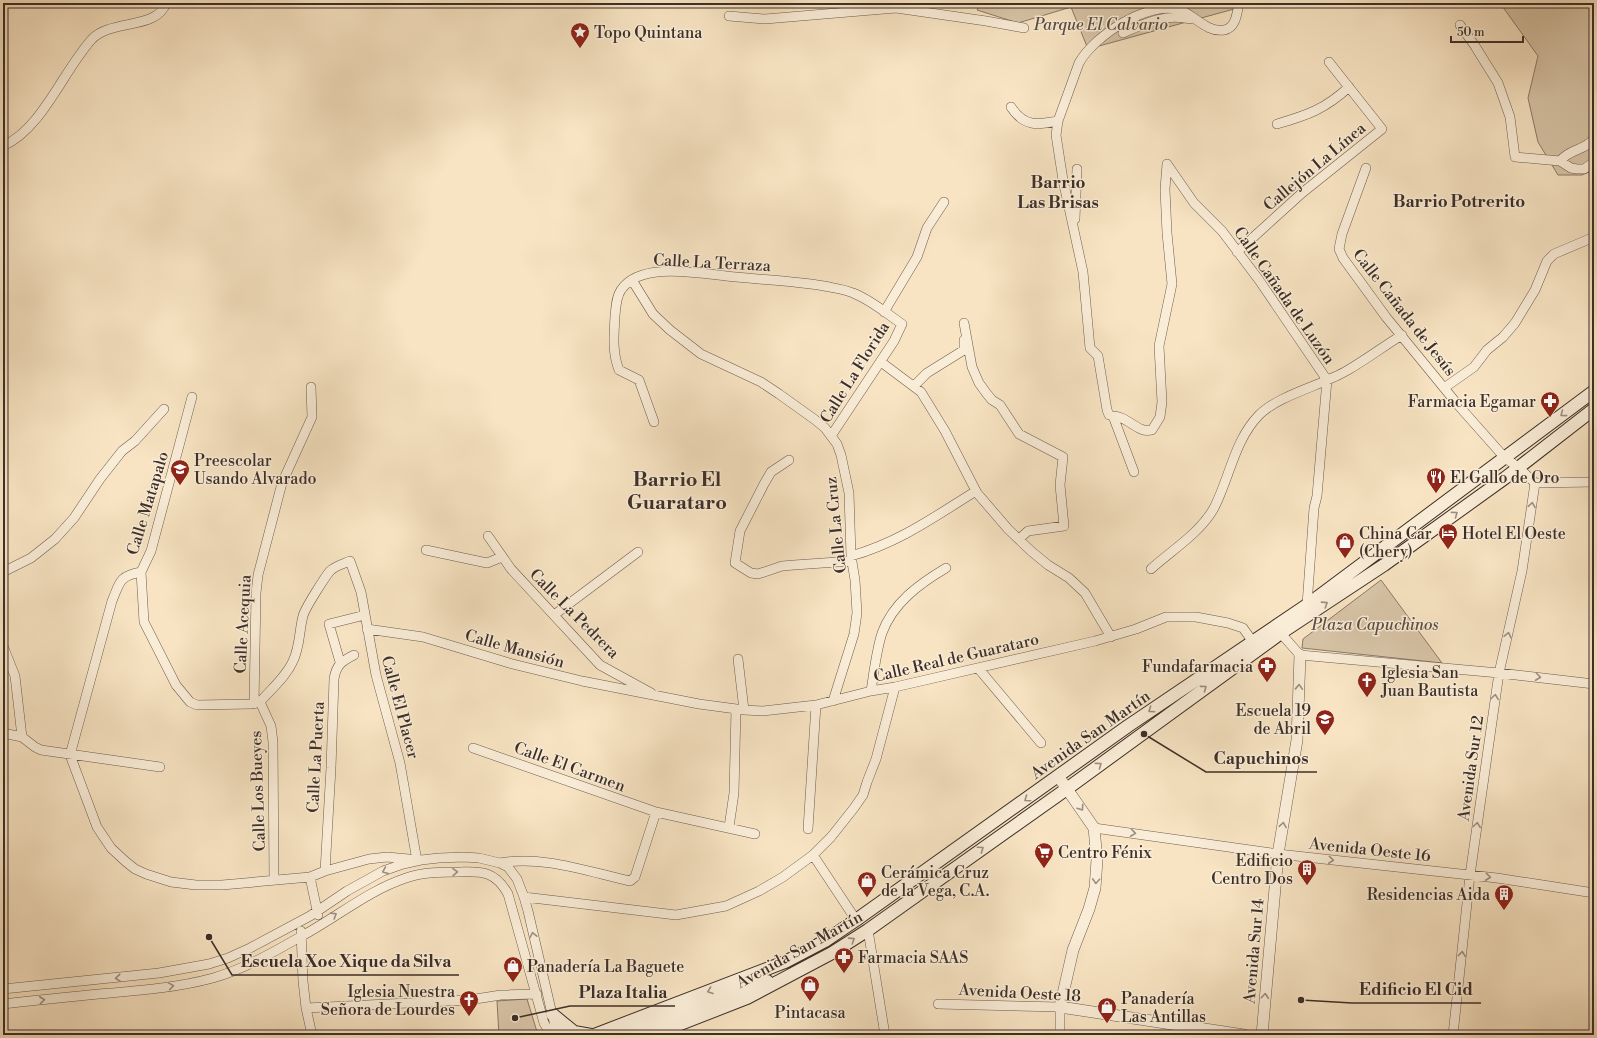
<svg xmlns="http://www.w3.org/2000/svg" width="1597" height="1038" font-family="'Libre Bodoni',serif">
  <style>
    .green { fill: #d8c5a8; stroke: #8a7a68 }
    .lines { fill: none; stroke-linecap: round; stroke-linejoin: round }
    .minor-casing { stroke: #6c5c4e; stroke-width: 10 }
    .tertiary-casing { stroke: #6c5c4e; stroke-width: 12 }
    .secondary-casing { stroke: #3d2f27; stroke-width: 14 }
    .minor { stroke: #faedd8; stroke-width: 9 }
    .tertiary { stroke: #faedd8; stroke-width: 11 }
    .secondary { stroke: #faedd8; stroke-width: 12 }
    .oneway { stroke: #9c8e80 }
    .labels { text-anchor: middle; stroke-width: 3; stroke-linejoin: round; paint-order: stroke }
    .park-label { font-size: 16px; font-style: italic; fill: #5c4d41; stroke: #faedd8 }
    .poi-label { font-size: 16px; fill: #3d2f27; stroke: #faedd8; text-anchor: start }
    .street-label { font-size: 16px; fill: #3d2f27; stroke: #faedd8 }
    .neighbourhood-label { font-size: 17px; font-weight: bold; fill: #3d2f27; stroke: #faedd8 }
    .district-label { font-size: 20px; font-weight: bold; fill: #3d2f27; stroke: #faedd8 }
    .leader { fill: none; stroke: #3d2f27; stroke-width: 1.5 }
    .callout-dot { fill: #3d2f27; stroke: #faedd8; stroke-width: 1.5 }
    .callout-label { font-size: 17px; text-anchor: middle; font-weight: bold; fill: #3d2f27; stroke: #faedd8; stroke-width: 3; stroke-linejoin: round; paint-order: stroke }
  </style>
  <rect width="100%" height="100%" fill="#f8e4c3"/>
  <filter id="stains"><feTurbulence type="fractalNoise" baseFrequency=".005" numOctaves="4"/><feColorMatrix values="0 0 0 0 .2 0 0 0 0 .09 0 0 0 0 .02 0 0 0 .5 -.17"/></filter>
  <radialGradient id="worn" r=".72"><stop offset=".6" stop-color="#630" stop-opacity="0"/><stop offset="1" stop-color="#630" stop-opacity=".3"/></radialGradient>
  <path class="green" d="M981,3H1256L1088,49L1071,7L1018,23L977,10Z
    M1500,3H1594V170L1582,175H1558L1538,142L1528,98L1538,56Z
    M1381,580L1442,663L1302,648L1303,639Z
    M527,999L538,1035H499L497,1001Z"/>
  <g class="lines">
    <g class="minor-casing">
      <path id="minor" d="M729,16L765,19L896,8L986,21L1024,28
        M1460,25L1475,46L1498,83L1510,117L1515,157L1560,161L1571,168L1577,169H1584L1594,162
        M1123,33C1145,23 1166,13 1190,19
        M1011,107C1024,127 1037,125 1058,121
        M1277,124C1308,115 1325,109 1349,87
        M3,146C42,129 63,71 92,39C111,19 157,30 166,3
        M1560,161C1571,148 1584,151 1594,139
        M1167,164L1194,203L1222,231L1259,280L1327,380L1317,496L1314,508L1307,605
        M1366,168L1342,234L1339,249L1343,258L1386,317L1458,405L1505,458L1518,467L1535,483
        M1075,219L1077,169
        M1237,252L1302,193L1382,129L1329,62
        M632,280L653,314L670,330L701,354L761,382L779,394L814,419L825,428L837,444L841,455L849,493L851,556L855,580L857,613L854,634L833,701
        M884,312L917,257L927,228L944,202
        M964,323L972,367L979,383L987,394L992,400L1000,405L1019,434L1063,457L1060,485L1064,526L1028,531L1019,539
        M881,362L921,392L945,431L977,493L1008,529L1031,551L1048,565L1069,578L1085,593L1111,637
        M914,386L927,373L964,350V340
        M1444,388L1474,367L1487,350L1503,337L1515,323L1535,290L1547,261L1554,254L1594,237
        M192,397L151,551L141,572L144,622L176,685L190,702L197,705L251,704L260,702
        M1113,416C1128,416 1138,434 1152,430L1160,417L1162,402L1159,346L1172,284L1167,233L1165,189L1167,164
        M654,422L639,380L619,370C612,352 614,335 615,316C616,307 616,297 621,290C641,259 706,275 736,277C766,280 795,281 824,286C834,288 844,289 853,293C871,300 886,313 902,324L894,341L831,436
        M789,460L771,472L764,484L740,531L735,563L751,573L758,574L782,566L794,565L852,561
        M1134,472L1113,416L1109,415L1107,410L1098,356L1090,348L1083,272L1063,180L1056,135L1058,121L1079,63C1094,36 1148,0 1180,10C1194,15 1207,33 1224,30C1236,28 1237,13 1239,3
        M1535,483L1594,482
        M488,536L511,569L600,665L651,693
        M426,550L487,563L502,557
        M851,556C900,542 934,517 976,491
        M1151,569C1172,550 1200,533 1214,508C1230,477 1234,441 1259,415C1279,395 1323,385 1348,370C1367,359 1384,346 1402,335
        M3,572L31,558L55,539L74,518L100,479L122,451L135,441L164,409
        M141,572C119,576 120,582 112,601L70,755L97,827L111,848L125,861L135,869L146,874L171,882L196,885H222L310,877L325,871L369,859L387,857L409,859L417,861L400,763L376,675L361,592L350,561C343,564 335,566 330,571C325,577 305,608 303,616C299,631 300,647 293,661C286,677 271,689 260,702
        M554,615L638,552
        M367,629L423,637L509,663L582,681L699,704L744,710L763,711L816,705L871,691L895,687L1095,641L1136,629L1166,617H1196L1228,623L1243,628L1253,642
        M1277,629L1300,655L1499,673L1594,684
        M3,646L15,676L22,737
        M738,659L744,710
        M340,662L329,624L365,615
        M978,668L1041,743
        M871,691C874,672 876,652 882,633C893,603 919,584 946,568
        M260,702L271,726L273,742L274,880
        M254,704L256,593L258,575L282,483L312,417L311,387
        M3,733L22,737L35,747L41,750L160,767
        M473,748L656,812L755,834
        M729,827L734,793L736,709
        M1094,828L1278,854L1497,878L1594,893
        M808,829L816,705
        M813,855L856,920
        M500,863C542,855 589,872 630,881L635,877L656,812
        M325,871L331,768L334,679C336,665 342,661 354,655
        M310,877L318,915
        M524,897L676,915L726,906L759,891L783,877L813,855L831,837L854,808L863,795L867,782L876,759L895,687
        M868,930L885,1035
        M301,931L303,981L306,1008L312,1035
        M3,989L159,973L209,964L228,958L250,948L310,916L347,891L383,871L403,864L421,860L439,858L464,857L479,858L500,863L508,867L517,879L524,897L528,911L552,1014L555,1025L561,1035
        M3,1004C39,1000 75,996 111,993C145,990 180,987 213,978C244,969 272,953 300,937C336,918 367,891 406,878C423,872 442,872 459,872C483,871 496,872 508,894L544,1023L551,1035
        M938,1004L1060,1007V1035
        M306,1008L469,1000L501,995L537,994
        M1453,1035L1470,875L1499,673L1522,571L1535,483"/>
    </g>
    <g class="tertiary-casing">
      <path id="tertiary" d="M1058,776L1094,828L1097,860L1095,888L1089,909L1073,950L1060,1007L1244,1035
        M1262,1035L1278,854L1297,740L1300,655"/>
    </g>
    <g class="secondary-casing">
      <path id="secondary" d="M552,1014L574,1032L591,1035
        M594,1035L785,962L825,941L856,920L1128,726L1307,605L1594,391
        M624,1035L767,981
        M652,1035L747,998L832,953L868,930L1068,788L1281,633L1384,565L1505,478L1594,409"/>
    </g>
    <use href="#minor" class="minor"/>
    <use href="#tertiary" class="tertiary"/>
    <use href="#secondary" class="secondary"/>
  </g>
  <defs><path id="oneway-chevron" d="M-2-3.5L2.5 0L-2 3.5" fill="none" stroke-width="1.6" stroke-linecap="round" stroke-linejoin="round"/></defs>
  <g class="oneway">
    <use href="#oneway-chevron" transform="translate(1563 414) rotate(143)"/>
    <use href="#oneway-chevron" transform="translate(1532 505) rotate(-81)"/>
    <use href="#oneway-chevron" transform="translate(1455 514) rotate(-36)"/>
    <use href="#oneway-chevron" transform="translate(1325 604) rotate(-33)"/>
    <use href="#oneway-chevron" transform="translate(1508 635) rotate(-77)"/>
    <use href="#oneway-chevron" transform="translate(1538 677) rotate(7)"/>
    <use href="#oneway-chevron" transform="translate(1299 687) rotate(-88)"/>
    <use href="#oneway-chevron" transform="translate(1204 688) rotate(-36)"/>
    <use href="#oneway-chevron" transform="translate(1495 697) rotate(-82)"/>
    <use href="#oneway-chevron" transform="translate(1151 710) rotate(146)"/>
    <use href="#oneway-chevron" transform="translate(1099 765) rotate(-36)"/>
    <use href="#oneway-chevron" transform="translate(1027 799) rotate(145)"/>
    <use href="#oneway-chevron" transform="translate(1081 808) rotate(56)"/>
    <use href="#oneway-chevron" transform="translate(1283 825) rotate(-81)"/>
    <use href="#oneway-chevron" transform="translate(1477 825) rotate(-82)"/>
    <use href="#oneway-chevron" transform="translate(1133 833) rotate(8)"/>
    <use href="#oneway-chevron" transform="translate(981 849) rotate(-35)"/>
    <use href="#oneway-chevron" transform="translate(1331 860) rotate(6)"/>
    <use href="#oneway-chevron" transform="translate(385 871) rotate(157)"/>
    <use href="#oneway-chevron" transform="translate(455 872) rotate(-1)"/>
    <use href="#oneway-chevron" transform="translate(1488 877) rotate(6)"/>
    <use href="#oneway-chevron" transform="translate(1096 881) rotate(93)"/>
    <use href="#oneway-chevron" transform="translate(334 915) rotate(-32)"/>
    <use href="#oneway-chevron" transform="translate(533 935) rotate(-102)"/>
    <use href="#oneway-chevron" transform="translate(852 940) rotate(-33)"/>
    <use href="#oneway-chevron" transform="translate(1462 954) rotate(-84)"/>
    <use href="#oneway-chevron" transform="translate(118 978) rotate(175)"/>
    <use href="#oneway-chevron" transform="translate(171 986) rotate(-9)"/>
    <use href="#oneway-chevron" transform="translate(710 991) rotate(160)"/>
    <use href="#oneway-chevron" transform="translate(1265 996) rotate(-85)"/>
    <use href="#oneway-chevron" transform="translate(42 1000) rotate(-6)"/>
  </g>
  <defs>
    <g id="sight-pin" transform="scale(1)"><path d="M0 17L-7.5 6A9.5 9.5 0 1 1 7.5 6Z" fill="#8f2418" stroke="#faedd8"/><path d="M0-6L1.8-2.2L6-1.7L2.9 1.2L3.7 5.4L0 3.3L-3.7 5.4L-2.9 1.2L-6-1.7L-1.8-2.2Z" fill="#fff"/></g>
    <g id="pharmacy-pin" transform="scale(1)"><path d="M0 17L-7.5 6A9.5 9.5 0 1 1 7.5 6Z" fill="#8f2418" stroke="#faedd8"/><path d="M-2-6h4v4h4v4h-4v4h-4v-4h-4v-4h4Z" fill="#fff"/></g>
    <g id="school-pin" transform="scale(1)"><path d="M0 17L-7.5 6A9.5 9.5 0 1 1 7.5 6Z" fill="#8f2418" stroke="#faedd8"/><path d="M0-5L7-2L0 1L-7-2ZM-4 1L0 2.5L4 1V4Q0 6-4 4Z" fill="#fff"/></g>
    <g id="restaurant-pin" transform="scale(1)"><path d="M0 17L-7.5 6A9.5 9.5 0 1 1 7.5 6Z" fill="#8f2418" stroke="#faedd8"/><path d="M-5-6h1v4h1v-4h1v4h1v-4h1v5L-1.5 .5V6h-2V.5L-5-1ZM5-6V6H3V1.5H1.5Q1.5-4 5-6Z" fill="#fff"/></g>
    <g id="hotel-pin" transform="scale(1)"><path d="M0 17L-7.5 6A9.5 9.5 0 1 1 7.5 6Z" fill="#8f2418" stroke="#faedd8"/><path d="M-6-4.5h1.5V1H6V5H4.5V3h-9V5H-6ZM-4 0a1.8 1.8 0 1 1 3.6 0ZM.5 0V-2.5h3Q6-2.5 6 0Z" fill="#fff"/></g>
    <g id="shop-pin" transform="scale(1)"><path d="M0 17L-7.5 6A9.5 9.5 0 1 1 7.5 6Z" fill="#8f2418" stroke="#faedd8"/><path d="M-5-2.5h2.3a2.7 3.5 0 0 1 5.4 0H5L5.5 6h-11ZM-1.5-2.5h3a1.5 2.3 0 0 0-3 0Z" fill="#fff"/></g>
    <g id="church-pin" transform="scale(1)"><path d="M0 17L-7.5 6A9.5 9.5 0 1 1 7.5 6Z" fill="#8f2418" stroke="#faedd8"/><path d="M-1.2-6h2.4v3.5h3.3v2.4h-3.3V6h-2.4V-.1h-3.3v-2.4h3.3Z" fill="#fff"/></g>
    <g id="supermarket-pin" transform="scale(1)"><path d="M0 17L-7.5 6A9.5 9.5 0 1 1 7.5 6Z" fill="#8f2418" stroke="#faedd8"/><path d="M-6-5.5h2.5l.6 2H6L4.5 2H-2.5L-4.4-4H-6ZM-1.5 3.2a1.3 1.3 0 1 0 .1 0ZM3 3.2a1.3 1.3 0 1 0 .1 0Z" fill="#fff"/></g>
    <g id="building-pin" transform="scale(1)"><path d="M0 17L-7.5 6A9.5 9.5 0 1 1 7.5 6Z" fill="#8f2418" stroke="#faedd8"/><path d="M-4-6H4V6H1V3H-1V6H-4ZM-2.5-4.3h1.7v1.8h-1.7ZM.8-4.3h1.7v1.8H.8ZM-2.5-1h1.7V.8h-1.7ZM.8-1h1.7V.8H.8Z" fill="#fff"/></g>
  </defs>
  <g fill-rule="evenodd">
    <use href="#sight-pin" x="580" y="32"/>
    <use href="#pharmacy-pin" x="1550" y="401"/>
    <use href="#school-pin" x="180" y="469"/>
    <use href="#restaurant-pin" x="1436" y="477"/>
    <use href="#hotel-pin" x="1448" y="533"/>
    <use href="#shop-pin" x="1345" y="542"/>
    <use href="#pharmacy-pin" x="1267" y="666"/>
    <use href="#church-pin" x="1367" y="681"/>
    <use href="#school-pin" x="1325" y="719"/>
    <use href="#supermarket-pin" x="1044" y="852"/>
    <use href="#building-pin" x="1307" y="869"/>
    <use href="#shop-pin" x="867" y="881"/>
    <use href="#building-pin" x="1504" y="894"/>
    <use href="#pharmacy-pin" x="844" y="957"/>
    <use href="#shop-pin" x="513" y="966"/>
    <use href="#shop-pin" x="810" y="985"/>
    <use href="#church-pin" x="469" y="1000"/>
    <use href="#shop-pin" x="1107" y="1007"/>
  </g>
  <g class="labels">
    <g class="park-label">
      <text x="1101" y="30">Parque El Calvario</text>
      <text x="1375" y="630">Plaza Capuchinos</text>
    </g>
    <g class="poi-label">
      <text x="594" y="38">Topo Quintana</text>
      <text x="1536" y="407" text-anchor="end">Farmacia Egamar</text>
      <text x="194" y="466">Preescolar<tspan x="194" dy="18">Usando Alvarado</tspan></text>
      <text x="1450" y="483">El Gallo de Oro</text>
      <text x="1359" y="539">China Car<tspan x="1359" dy="18">(Chery)</tspan></text>
      <text x="1462" y="539">Hotel El Oeste</text>
      <text x="1253" y="672" text-anchor="end">Fundafarmacia</text>
      <text x="1381" y="678">Iglesia San<tspan x="1381" dy="18">Juan Bautista</tspan></text>
      <text x="1311" y="716" text-anchor="end">Escuela 19<tspan x="1311" dy="18">de Abril</tspan></text>
      <text x="1058" y="858">Centro Fénix</text>
      <text x="1293" y="866" text-anchor="end">Edificio<tspan x="1293" dy="18">Centro Dos</tspan></text>
      <text x="881" y="878">Cerámica Cruz<tspan x="881" dy="18">de la Vega, C.A.</tspan></text>
      <text x="1490" y="900" text-anchor="end">Residencias Aida</text>
      <text x="858" y="963">Farmacia SAAS</text>
      <text x="527" y="972">Panadería La Baguete</text>
      <text x="455" y="997" text-anchor="end">Iglesia Nuestra<tspan x="455" dy="18">Señora de Lourdes</tspan></text>
      <text x="1121" y="1004">Panadería<tspan x="1121" dy="18">Las Antillas</tspan></text>
      <text x="810" y="1018" text-anchor="middle">Pintacasa</text>
    </g>
    <g class="street-label">
      <text transform="translate(1314 166) rotate(-40)" y="6">Callejón La Línea</text>
      <text transform="translate(712 262) rotate(3)" y="6">Calle La Terraza</text>
      <text transform="translate(1285 295) rotate(55)" y="6">Calle Cañada de Luzón</text>
      <text transform="translate(1405 312) rotate(52)" y="6">Calle Cañada de Jesús</text>
      <text transform="translate(854 372) rotate(-58)" y="6">Calle La Florida</text>
      <text transform="translate(147 503) rotate(-73)" y="6">Calle Matapalo</text>
      <text transform="translate(835 525) rotate(-96)" y="6">Calle La Cruz</text>
      <text transform="translate(575 613) rotate(45)" y="6">Calle La Pedrera</text>
      <text transform="translate(242 624) rotate(-87)" y="6">Calle Acequia</text>
      <text transform="translate(515 648) rotate(16)" y="6">Calle Mansión</text>
      <text transform="translate(956 657) rotate(-13)" y="6">Calle Real de Guarataro</text>
      <text transform="translate(401 707) rotate(75)" y="6">Calle El Placer</text>
      <text transform="translate(1090 734) rotate(-35)" y="6">Avenida San Martín</text>
      <text transform="translate(315 757) rotate(-87)" y="6">Calle La Puerta</text>
      <text transform="translate(570 766) rotate(20)" y="6">Calle El Carmen</text>
      <text transform="translate(1470 768) rotate(-82)" y="6">Avenida Sur 12</text>
      <text transform="translate(257 791) rotate(-92)" y="6">Calle Los Bueyes</text>
      <text transform="translate(1370 849) rotate(6)" y="6">Avenida Oeste 16</text>
      <text transform="translate(799 949) rotate(-29)" y="6">Avenida San Martín</text>
      <text transform="translate(1253 951) rotate(-85)" y="6">Avenida Sur 14</text>
      <text transform="translate(1020 992) rotate(3)" y="6">Avenida Oeste 18</text>
    </g>
    <g class="neighbourhood-label">
      <text x="1058" y="188">Barrio<tspan x="1058" dy="20">Las Brisas</tspan></text>
      <text x="1459" y="207">Barrio Potrerito</text>
    </g>
    <g class="district-label">
      <text x="677" y="486">Barrio El<tspan x="677" dy="23">Guarataro</tspan></text>
    </g>
  </g>
  <path class="leader" d="M1144 734L1206 772H1317M209 937L232 975H459M1301 1000L1352 1003H1481M515 1018L570 1006H675"/>
  <g class="callout-dot">
    <circle cx="1144" cy="734" r="4"/>
    <circle cx="209" cy="937" r="4"/>
    <circle cx="1301" cy="1000" r="4"/>
    <circle cx="515" cy="1018" r="4"/>
  </g>
  <g class="callout-label">
    <text x="1261" y="764">Capuchinos</text>
    <text x="346" y="967">Escuela Xoe Xique da Silva</text>
    <text x="1416" y="995">Edificio El Cid</text>
    <text x="623" y="998">Plaza Italia</text>
  </g>
  <rect width="1597" height="1038" fill="none" stroke="#f8e4c3" stroke-width="16"/>
  <rect x="4" y="4" width="1589" height="1030" fill="none" stroke="#3d2f27" stroke-width="2"/>
  <rect x="8" y="8" width="1581" height="1022" fill="none" stroke="#3d2f27"/>
  <path d="M1451 36v6h72v-6" fill="none" stroke="#3d2f27" stroke-width="2"/>
  <text x="1457" y="36" font-size="12" fill="#3d2f27" stroke="#faedd8" stroke-width="3" paint-order="stroke">50 m</text>
  <rect width="100%" height="100%" filter="url(#stains)"/>
  <rect width="100%" height="100%" fill="url(#worn)"/>
</svg>
